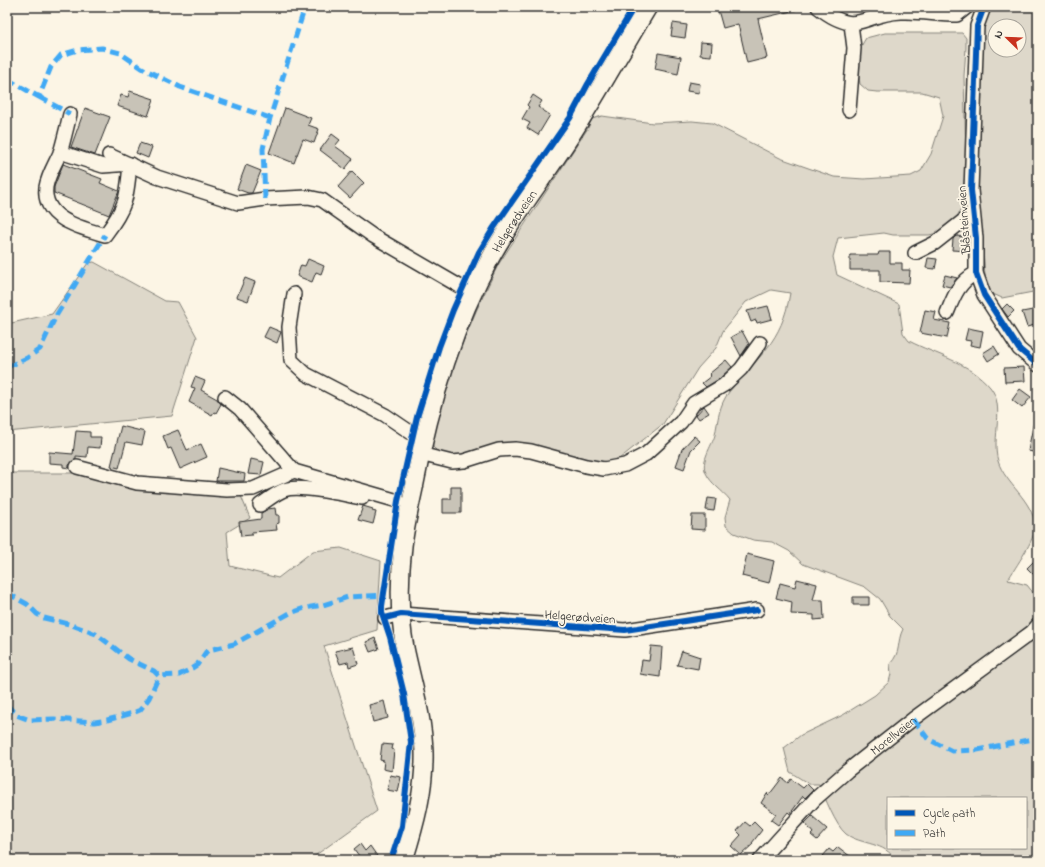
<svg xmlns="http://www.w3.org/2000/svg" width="1045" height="867" font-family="'Indie Flower',sans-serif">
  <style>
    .green { fill: #ded8ca; stroke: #84827a; fill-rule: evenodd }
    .building { fill: #c8c3b7; stroke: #2b2b2b }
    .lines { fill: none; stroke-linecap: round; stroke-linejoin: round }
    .minor-casing { stroke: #2b2b2b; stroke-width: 16 }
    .major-casing { stroke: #2b2b2b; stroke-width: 20 }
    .minor { stroke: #fcf5e5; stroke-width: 13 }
    .major { stroke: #fcf5e5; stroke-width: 17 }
    .quiet { stroke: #3fa9f5; stroke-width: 5; stroke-dasharray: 10 5; stroke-linecap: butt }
    .cycleway-casing { stroke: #fcf5e5; stroke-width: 8 }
    .cycleway { stroke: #0057b8; stroke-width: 6 }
    .labels { text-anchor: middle; stroke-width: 3.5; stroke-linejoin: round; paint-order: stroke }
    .street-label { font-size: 13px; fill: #2b2b2b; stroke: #fcf5e5 }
  </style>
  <rect width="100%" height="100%" fill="#fcf5e5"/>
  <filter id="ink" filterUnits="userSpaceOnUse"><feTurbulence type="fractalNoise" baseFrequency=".025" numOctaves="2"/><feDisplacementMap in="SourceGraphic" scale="8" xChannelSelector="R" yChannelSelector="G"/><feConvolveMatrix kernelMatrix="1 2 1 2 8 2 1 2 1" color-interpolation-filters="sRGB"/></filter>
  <g filter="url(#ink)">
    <path class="green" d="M988,7H1038V291L1002,298L993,294L986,288L976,163L983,18ZM995,26H1019V50H995Z
      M885,33H962L966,38V48L964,76L966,160L962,206L958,215L953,223L938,233L929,235H893L884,233L838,238L833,257L837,275L899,304L903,333L909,341C936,355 969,362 990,387C1006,406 991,438 998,461C1005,484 1033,500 1035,526C1036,539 1015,567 1008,580L1027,585L1038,599V860H895C886,842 861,845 846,834C835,825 825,797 819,784H809L790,772L784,748L801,735L843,715L875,695L889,682L891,674L890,664C902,651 896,643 903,629L890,616L880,599L865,587L803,564L789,551L772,542L753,540L734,533L726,526L725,517L730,500C722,490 711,484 706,473C700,461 712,446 715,435C718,420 719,405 729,392C758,356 782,343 790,293L771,290L746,302L723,331L716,348L698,368L663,424L619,459L600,464L523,443L495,444L459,455L440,454L433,447L432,438L442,391L477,309L498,265L588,128L592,119L602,116L653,123L692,121L712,123L780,158L834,177L864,179L911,176L921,171L931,154L943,116L939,97L922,92H877L868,91L860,84C857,64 855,55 866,38ZM888,798H1026V848H888Z
      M94,262L165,301L178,302L197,337L172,416L7,432V324L52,314L88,263Z
      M7,473H81L241,496L250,518L227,532L230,566L278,578L313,551L341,548L381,561L377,630L324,646L377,811L309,860H7Z"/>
    <path class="building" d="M729,7H796V10L758,19L767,58L747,63L738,24L723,28L718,10Z
      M673,23L687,25L685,38L671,36Z
      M701,42L712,43L711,56L700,55Z
      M658,53L681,57L678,74L655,69Z
      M689,82L700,84L699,93L687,91Z
      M130,91L154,99L148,116L117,106L121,95L128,97Z
      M533,95L542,101L538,107L550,115L538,135L527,128L530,123L522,119L529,107L527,105Z
      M85,108L110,117L95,155L71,147Z
      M285,108L311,118L308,125L319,129L314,143L303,139L294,163L269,153Z
      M332,134L340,140L335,146L353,159L345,169L320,150Z
      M140,143L152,147L148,158L136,153Z
      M63,164L102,179L100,183L119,191L109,215L54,193V187Z
      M246,165L261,171L252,193H248L237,189Z
      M352,171L364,183L350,198L338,187Z
      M956,236L968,237V251L952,250L953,239Z
      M879,252H890V263H902V270H910L909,283L880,282V270H850V255H878Z
      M928,258L937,259L935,269L926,268Z
      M308,259L324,266L321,274L316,272L312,282L297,276L301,265L305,266Z
      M945,275L957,278L950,287L942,285Z
      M245,278L255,282L248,301L237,297Z
      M1007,304L1014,311L1008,317L1002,309Z
      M768,306L772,319L757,323L756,320L751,322L747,311Z
      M1038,309V324L1027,327L1022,312Z
      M925,310L936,312L934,320L950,323L947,338L920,333Z
      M269,327L281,332L277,343L264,337Z
      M968,328L983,331L980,347L970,345L971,341L965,340Z
      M742,331L749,344L741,356L731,337Z
      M994,346L999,354L988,361L983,353Z
      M726,360L732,367L719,379L706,387L702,383L711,376L709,374Z
      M1024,367L1025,381L1005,382L1004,368Z
      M195,377L205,381L201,390L217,399L221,404L216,413L214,412L212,415L189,402L195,388L191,387Z
      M1020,389L1031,397L1022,408L1012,400Z
      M704,406L709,413L699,419L696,415Z
      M1034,421H1038V453L1028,451Z
      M121,426L145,432L142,445L126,442L119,468L111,466Z
      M178,430L187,450L201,444L207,457L180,469L171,448L168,449L163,436Z
      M76,431L90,432V437H101L100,448L88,447L87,457L76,456V459L69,465V468L63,467V464L49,463V452L73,454Z
      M694,436L700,441L691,450L684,469L676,466L682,449Z
      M251,459L264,462L261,475L248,474Z
      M218,468L245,474L244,481H216Z
      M451,487H461V513H443V499H451Z
      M708,498L716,499L714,511L706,510Z
      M363,506L373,509L372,511L376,512L373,524L358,520Z
      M275,508L276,515H279V523L276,524L277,530L252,532V535L241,536L239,522L261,519V513L268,509Z
      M692,515H705V530L691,529Z
      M747,554L774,561L769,583L742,576Z
      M1038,557V570L1034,575L1027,568Z
      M797,579L817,584L813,600H823L824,619L814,620V615L791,614L792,602L776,598L780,583L795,587Z
      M853,597H869V605H853Z
      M375,638L379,649L370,652L366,642Z
      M651,646L662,647L660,677L640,674L642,660L649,661Z
      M353,647L358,664L349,667L348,662L340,664L335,651Z
      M682,651L700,657L698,669L677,665Z
      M384,701L388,718L373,722L369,705Z
      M382,744L393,745L392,749L394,750L392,771L383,769L384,761L380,760Z
      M390,775L401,777L398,792L387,790Z
      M782,778L788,783L791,779L803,788L807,784L813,790L805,798L803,796L790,814L788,812L778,825L771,820L776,814L761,803L767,793L769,795Z
      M812,816L827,829L817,840L811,835L813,833L805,823Z
      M745,822L750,826L754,822L762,830L752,843L753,844L741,855L731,846L741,835L737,831Z
      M360,844L365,851L370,846L377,856L371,860H362L354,849Z
      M838,847L855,860H827L823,856L829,849L833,852Z"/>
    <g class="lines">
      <g class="minor-casing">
        <g id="minor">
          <path d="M818,7C858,38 861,14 901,12C920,11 938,15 957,15L967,7"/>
          <path d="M984,7L977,26L971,190L976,238V273L984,295L1019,349L1038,365"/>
          <path d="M849,110L854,48L851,24"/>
          <path d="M60,152L103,166L130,164C127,199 126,207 105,235C81,228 42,219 46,187C48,175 55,164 60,153C64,140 67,127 70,114"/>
          <path d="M109,155L157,177L238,203L265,199L308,197L322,200L373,236L473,294"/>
          <path d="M915,253L935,243L973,213"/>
          <path d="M294,294L289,327L291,360L306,374L385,415L413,434L424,438"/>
          <path d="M947,313C954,296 959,282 976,273"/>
          <path d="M225,397L240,409L294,471"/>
          <path d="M420,454L452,462L464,461L499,450L515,449L531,451L586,466L604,469L625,465L646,454L681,422L694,403L724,385L741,369L760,343"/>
          <path d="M77,467L137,483L227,490L253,489L294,471L398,501"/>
          <path d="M260,505C268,500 276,493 284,490C300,484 344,495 362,498"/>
          <path d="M385,618L401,614L625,630L757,610"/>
          <path id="s1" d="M760,860L815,799L847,771L913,719L1032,632L1038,625"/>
        </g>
      </g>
      <g class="major-casing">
        <g id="major">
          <path id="s2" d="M404,860C415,825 425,789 424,752C423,716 412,682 405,648C399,615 399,580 403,546C405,527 410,507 414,488C429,408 452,328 491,257C514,215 544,178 570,137C597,95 622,50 648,7"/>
        </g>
      </g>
      <use href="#minor" class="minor"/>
      <use href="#major" class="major"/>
      <path class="quiet" d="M7,79L39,97L51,67L61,55L78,50L102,48L120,53L142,68L180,87L270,118
        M39,97L70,114
        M265,199L263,149L270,118L305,7
        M7,367L27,358L40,349L56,316L105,235
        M7,593L27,604L37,614L44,618L69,624L96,634L129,659L154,671L159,676L179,675L189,670L197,665L206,652L209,650L234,644L290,613L305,608L323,605L348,597L384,595
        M7,705L16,715L30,720L54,719L95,722L107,720L133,713L140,710L149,698L159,676
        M913,719L928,739L952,751L977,750L1038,738"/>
      <g class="cycleway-casing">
        <path id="cycleway" d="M984,7L977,26L971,190L976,238V273L984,295L1019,349L1038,365
          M385,618L401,614L625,630L757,610
          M391,860L402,826L411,742L404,694L390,637L382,613V606L398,501L417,417L439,347L453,310L479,252L493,229L570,118L588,84L634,7"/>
      </g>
      <use href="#cycleway" class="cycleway"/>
    </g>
  </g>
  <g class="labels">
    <g class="street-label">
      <text transform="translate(963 220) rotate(-94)" y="5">Blåsteinveien</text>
      <text dy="5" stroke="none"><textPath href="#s2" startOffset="665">Helgerødveien</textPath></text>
      <text transform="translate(580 616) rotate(4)" y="5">Helgerødveien</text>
      <text dy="5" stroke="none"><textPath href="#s1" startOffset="183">Morellveien</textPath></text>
    </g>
  </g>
  <rect width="1045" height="867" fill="none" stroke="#fcf5e5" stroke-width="24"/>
  <rect x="12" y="12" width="1021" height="843" fill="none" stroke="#2b2b2b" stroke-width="1.5" filter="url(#ink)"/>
  <rect x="887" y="797" width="140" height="52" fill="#fcf5e5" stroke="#a8a49b"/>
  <rect x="895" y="810" width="20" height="6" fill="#0057b8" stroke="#a8a49b"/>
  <text x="923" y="817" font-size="12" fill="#2b2b2b">Cycle path</text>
  <rect x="895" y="830" width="20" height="6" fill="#3fa9f5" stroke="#a8a49b"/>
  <text x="923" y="837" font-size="12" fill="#2b2b2b">Path</text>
  <g transform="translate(1007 38) rotate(293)"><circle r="19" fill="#fcf5e5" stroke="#a8a49b"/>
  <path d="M0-3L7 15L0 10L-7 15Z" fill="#c8321e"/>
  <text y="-6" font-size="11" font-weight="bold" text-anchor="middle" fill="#2b2b2b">N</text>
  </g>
</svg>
